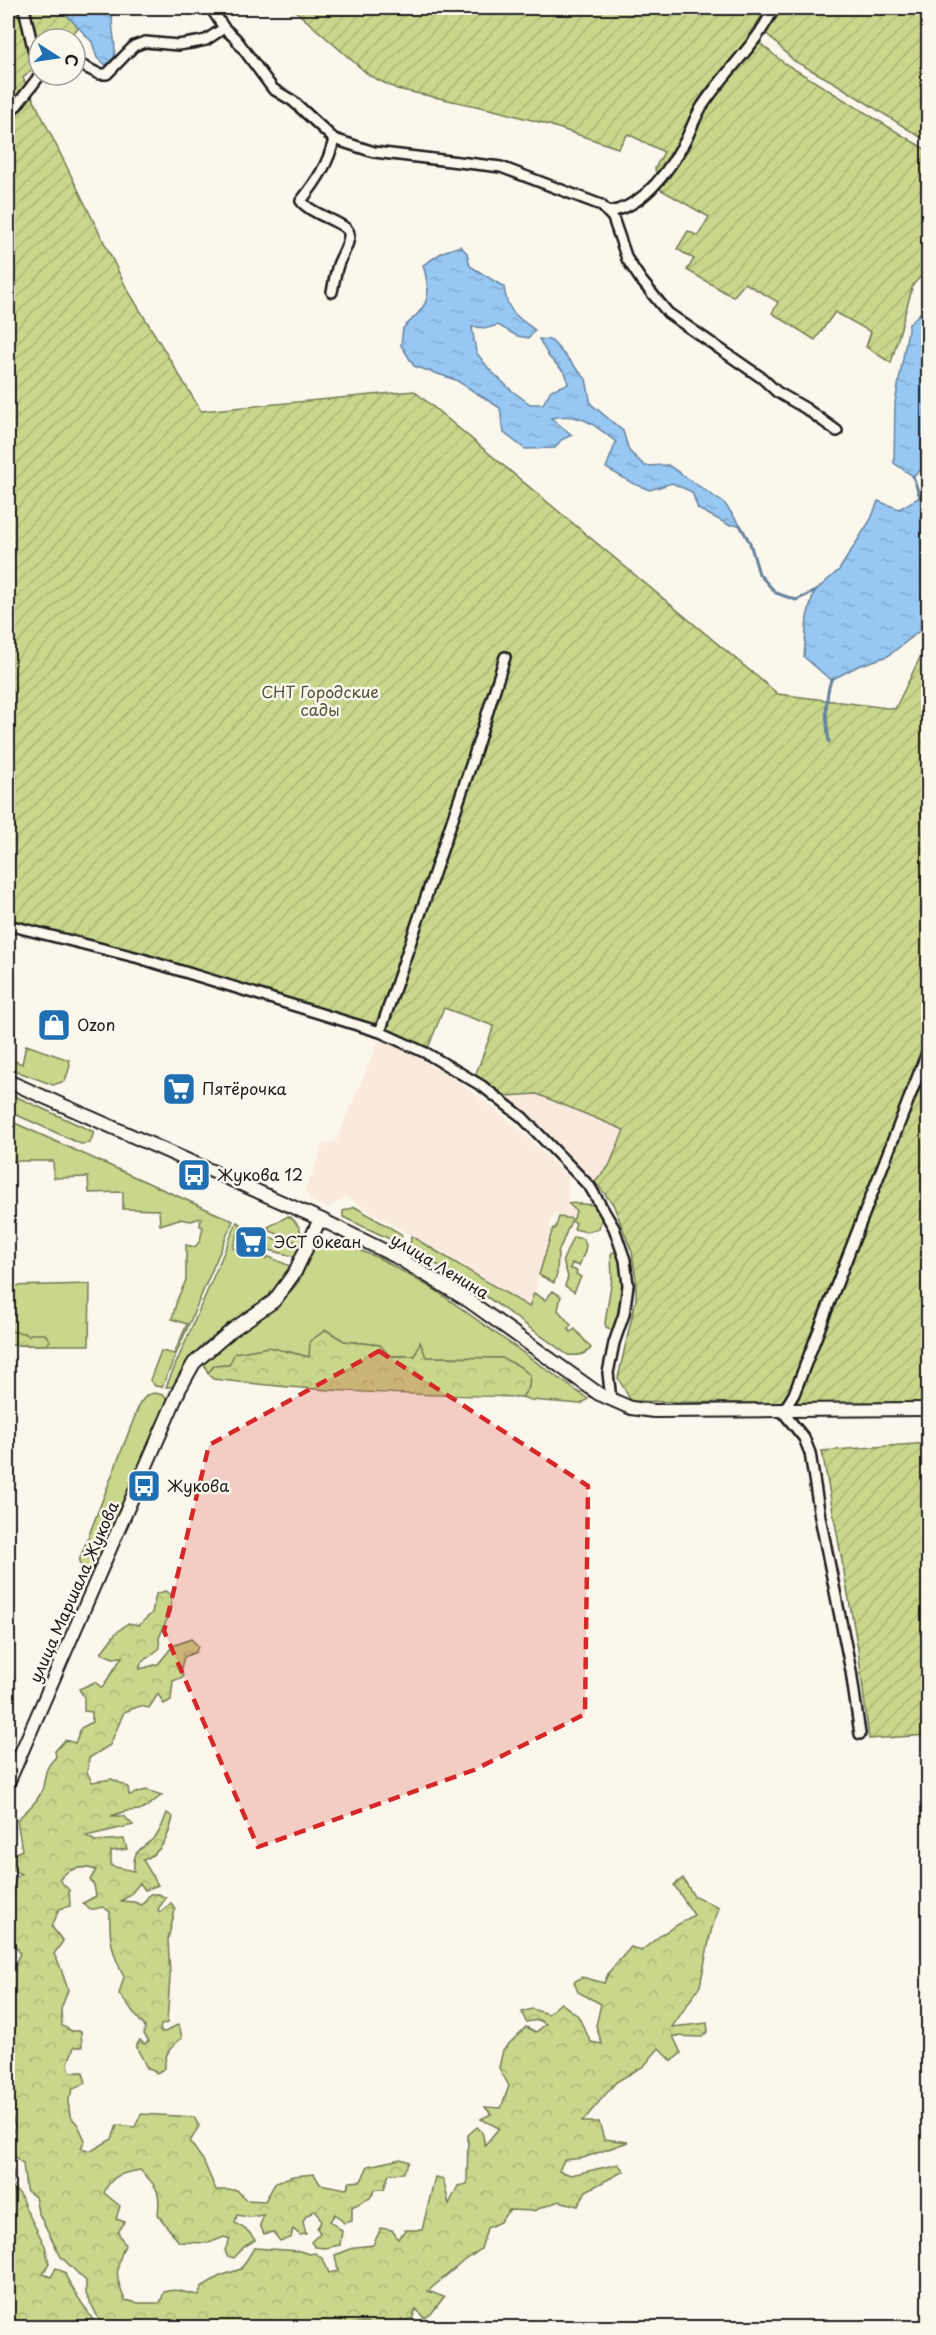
<svg xmlns="http://www.w3.org/2000/svg" width="936" height="2335" font-family="'Playpen Sans',sans-serif">
  <style>
    .built { fill: #faeade }
    .grass { fill: #c8d78b; stroke: #727a54; stroke-width: 1.5 }
    .forest { fill: url(#forest-crowns); stroke: #727a54; stroke-width: 1.5 }
    .garden { fill: url(#garden-furrows); stroke: #727a54; stroke-width: 1.5 }
    .water { fill: url(#water-ripples); stroke: #66839d; stroke-width: 1.5 }
    .lines { fill: none; stroke-linecap: round; stroke-linejoin: round }
    .stream { stroke: #66839d; stroke-width: 3 }
    .minor-casing { stroke: #1c1c1c; stroke-width: 14 }
    .major-casing { stroke: #1c1c1c; stroke-width: 16 }
    .minor { stroke: #fbf7ec; stroke-width: 9 }
    .major { stroke: #fbf7ec; stroke-width: 12 }
    .marked { fill: #d62828; fill-opacity: 0.2; stroke: #d62828; stroke-width: 4.5; stroke-dasharray: 12 8; stroke-linejoin: round }
    .labels { text-anchor: middle; stroke-width: 5; stroke-linejoin: round; paint-order: stroke }
    .park-label { font-size: 16px; fill: #50543d; stroke: #fbf7ec }
    .poi-label { font-size: 16px; fill: #1c1c1c; stroke: #fbf7ec; text-anchor: start }
    .street-label { font-size: 16px; fill: #1c1c1c; stroke: #fbf7ec }
  </style>
  <defs>
    <pattern id="forest-crowns" width="20" height="18" patternUnits="userSpaceOnUse" patternTransform="scale(1.5)"><rect width="20" height="18" fill="#c8d78b"/><path d="M2 6a3 3 0 1 1 6 0M12 15a3 3 0 1 1 6 0" fill="none" stroke="#abb877"/></pattern>
    <pattern id="garden-furrows" width="10" height="10" patternUnits="userSpaceOnUse" patternTransform="scale(1.5)"><rect width="10" height="10" fill="#c8d78b"/><path d="M-1 1l2-2M0 10L10 0M9 11l2-2" fill="none" stroke="#abb877"/></pattern>
    <pattern id="water-ripples" width="26" height="14" patternUnits="userSpaceOnUse" patternTransform="scale(1.5)"><rect width="26" height="14" fill="#97c7f3"/><path d="M2 4q2-2 4 0t4 0M15 11q2-2 4 0t4 0" fill="none" stroke="#82aad0"/></pattern>
  </defs>
  <rect width="100%" height="100%" fill="#fbf7ec"/>
  <filter id="ink" filterUnits="userSpaceOnUse"><feTurbulence type="fractalNoise" baseFrequency=".0167" numOctaves="2"/><feDisplacementMap in="SourceGraphic" scale="12" xChannelSelector="R" yChannelSelector="G"/><feConvolveMatrix kernelMatrix="1 2 1 2 8 2 1 2 1" color-interpolation-filters="sRGB"/></filter>
  <g filter="url(#ink)">
    <path class="built" d="M379,1040L410,1053L458,1081L511,1121L568,1177V1205L576,1211L574,1219L553,1215L549,1226L553,1228L530,1307L346,1197L327,1208L311,1201L304,1188L312,1175L323,1145L336,1141Z
      M537,1094L624,1130L609,1166L595,1182L529,1114L506,1096Z"/>
    <path class="grass" d="M26,1045L69,1060L70,1066L65,1081L53,1085L8,1068V1058L22,1064Z
      M8,1093L94,1132L90,1143L81,1144L8,1111Z
      M8,1120L233,1221L162,1387L155,1386L150,1380L161,1351L174,1354L187,1324L172,1319L177,1300L186,1280V1245L195,1247L200,1241L203,1227L200,1226L201,1218L191,1221L179,1219L160,1225L159,1210L123,1209V1192L89,1193L88,1177L54,1178L53,1161H8Z
      M568,1203L596,1205C601,1214 603,1218 599,1228L587,1232L574,1229L576,1223L571,1221L558,1253L557,1274L554,1283L539,1275L553,1228L555,1229L559,1217L574,1219L576,1211Z
      M355,1207L401,1234L402,1236L398,1240H392L343,1217V1211Z
      M288,1216C298,1222 304,1233 301,1244L270,1231L268,1227Z
      M237,1222L241,1224L233,1248L266,1259L267,1256L292,1267L270,1295L203,1344L185,1364L174,1387H166Z
      M411,1236L529,1307L534,1293L545,1300L553,1291L561,1296L558,1310L571,1325L568,1329L571,1332L575,1329L591,1348C585,1355 578,1356 568,1355L466,1282L410,1249Z
      M270,1237L299,1248L296,1257L269,1250L270,1246L267,1245Z
      M573,1237L583,1239L586,1245L585,1251L579,1266L572,1263L570,1268L577,1271L576,1274L581,1277L574,1292L565,1286L568,1277L563,1260Z
      M331,1239L379,1258L435,1290L588,1399L581,1404L531,1400L522,1397L529,1387L502,1358L425,1357L420,1343L415,1356H389L380,1345L344,1341L326,1330L309,1357L286,1351L229,1365L214,1366L208,1373L203,1362L222,1345L283,1301L299,1281L317,1242Z
      M613,1252L619,1255L623,1289L616,1327L612,1330L606,1327L605,1323L612,1278L611,1254Z
      M90,1284L89,1345H8V1286Z
      M154,1393L164,1395L167,1398V1403L97,1565L93,1569L85,1570L79,1563L80,1558L140,1403L147,1395Z"/>
    <path class="forest" d="M326,1330L344,1341L380,1345L389,1356H415L420,1342L426,1357L502,1358L519,1366L530,1375L529,1387L522,1397C419,1395 315,1392 213,1379L208,1373L214,1366L229,1365L235,1353L269,1347L309,1357L310,1341Z
      M8,1331L24,1333L29,1336L30,1334H45L50,1341L46,1345H10L8,1344Z
      M165,1591L172,1595L170,1612L159,1638L160,1648L141,1663L140,1669L158,1664L173,1646L191,1639L198,1646L196,1652L184,1657L181,1668L183,1677L173,1681L171,1700L164,1704L158,1694L149,1708L140,1706L124,1712L110,1745L89,1758L87,1772L92,1782L112,1779L128,1787L129,1795L146,1790L162,1795L142,1810L126,1811L111,1816H124L133,1825L86,1836L95,1841L124,1839L127,1849L111,1851V1866L134,1871C132,1848 142,1850 156,1836C161,1831 164,1820 167,1813L173,1817C169,1836 162,1853 143,1860L158,1885L145,1890L140,1883L129,1896L121,1901L134,1902L142,1905L150,1894H159L166,1898L158,1909L160,1913L171,1903L175,1910L168,1939L170,1976L167,2023L161,2025L160,2031L165,2032L179,2024L182,2038C171,2047 164,2053 165,2068L157,2073L147,2068L136,2046L140,2040L144,2044L149,2041L144,2034L145,2027L119,1994L124,1977C112,1953 109,1939 110,1912L103,1907L90,1910L83,1903L96,1896L94,1885L90,1880L96,1870C81,1865 69,1867 59,1880L69,1890L70,1906L59,1909L52,1927L63,1941L54,1954L60,1966L68,1990L61,2009L62,2026L72,2031H81L82,2047H74L68,2063L70,2072H83L86,2083L73,2089L68,2101L70,2116L78,2125L85,2140L81,2148L91,2151L112,2139L117,2125L135,2127L141,2114L194,2117L199,2126L190,2142L203,2160L216,2190H237L246,2200L265,2201L276,2182L293,2176L314,2174L320,2184L346,2189L350,2182L361,2181L368,2166L401,2159L409,2162L403,2173L389,2174L384,2189H376L370,2198L352,2207V2221L344,2223L335,2214L330,2221L342,2231L340,2245L325,2248L315,2247L311,2242L320,2233L317,2228L321,2222L316,2210L306,2216L303,2222L306,2234L300,2235L293,2229L291,2238L280,2241L273,2232L264,2234L260,2225L264,2215L249,2217L237,2215L235,2223L248,2231L255,2240L244,2247L234,2258L227,2256L225,2250L230,2239L224,2237L209,2243L179,2242L158,2215C161,2191 157,2186 140,2170C123,2173 111,2175 104,2193L120,2206L116,2219L125,2222L118,2232L125,2245C115,2268 115,2278 125,2300L139,2303H160L164,2292C179,2287 184,2294 199,2295L201,2287L220,2276L241,2269L254,2248L300,2251L309,2254L315,2253L323,2259L329,2273L338,2271L335,2255L356,2247L373,2245L381,2228L392,2230L398,2239L405,2230H422L435,2177L443,2179L449,2204L458,2186L467,2184L468,2135L477,2127L482,2132L485,2145L499,2128L481,2119L491,2114L485,2107L501,2108L509,2086L499,2068L503,2050L526,2027L536,2032L546,2024L539,2020L526,2022L522,2012L532,2009L548,2014L561,2003L578,2016L591,2042L602,2044L596,2026L601,2004L578,1992L574,1982L582,1977L604,1983L609,1972L631,1947L641,1951L662,1934L694,1915L674,1885L683,1878L693,1895L719,1908L711,1931L700,1986L672,2027L707,2023L708,2031L702,2037L673,2036L681,2053L672,2061L659,2048L644,2066L616,2082L582,2122H599L604,2139L628,2142L583,2158L564,2160L559,2171L571,2175L618,2164L624,2171L586,2191L578,2206L559,2201L533,2211L509,2210L500,2222L487,2228L481,2249L460,2264L428,2291L444,2297L431,2314L424,2318L416,2309L412,2319L378,2327L366,2322L353,2324L350,2328L103,2327L86,2294V2281L61,2257L38,2212L35,2197L26,2190L23,2163C13,2158 11,2149 8,2139L15,2128L12,2115H8V1983L20,1953L15,1945L12,1954L8,1955V1907L16,1878L21,1874L12,1870V1855L22,1850L17,1820C26,1811 40,1800 43,1787C46,1773 45,1767 56,1757L55,1751L65,1740L75,1743L81,1728L92,1722V1712L84,1711V1697L79,1689L95,1682L102,1688L122,1657L113,1658L101,1653L115,1634L128,1623L139,1625L152,1613L156,1594Z
      M8,2154L14,2175L11,2187L20,2194L25,2207L45,2246L49,2263L43,2274L51,2277L56,2268L65,2273C67,2284 90,2313 97,2327H8Z"/>
    <path class="garden" d="M8,8H101L66,39H39V63L23,78L126,287L201,411L414,391L778,694L895,709L928,641V1402L741,1403L631,1401L618,1378L636,1299V1279L632,1252L613,1204L595,1182L609,1166L624,1130L537,1094L506,1096L475,1076L494,1026L444,1008L426,1053L405,1042L257,995L8,925Z
      M292,8H766L750,35L784,63L928,151V268L913,285L891,363L866,347L871,332L835,312L815,340L772,313L778,302L745,283L733,297L687,270L694,259L677,249L688,231L698,236L709,217L658,188L655,168L664,152L628,134L618,148L543,123L494,110L397,89L370,76Z
      M779,8H928V142L835,83L794,61L764,31Z
      M928,1443V1735L869,1739L858,1649L822,1451Z"/>
    <path class="water" d="M60,8H113C109,29 118,41 114,60L106,65L97,58L92,42Z
      M460,246L467,253L470,266L504,287C507,312 516,316 535,330L529,338L517,336L498,325L488,328L472,327L476,352L489,369L511,390L530,404H543L551,390L568,384L566,374L549,357L539,339L551,340L586,379L591,404L623,431L629,451L645,466L668,465L725,504L740,525H729L698,509L692,492L672,483L650,490L634,484L606,468L616,442C594,424 581,412 551,418L572,435L561,440L555,448L525,449L504,433L500,408L456,380L414,366L401,345L403,328C428,305 433,299 423,265L443,252Z
      M928,305V464L913,476L894,463L895,403L909,324Z
      M920,497L928,507V617L922,629L888,656L858,666L831,680L804,657L807,617L814,592L839,570L871,519L878,501L899,509Z"/>
    <g class="lines">
      <path class="stream" d="M913,476L920,497
        M740,525L750,543L759,574L776,593L796,600L814,592
        M829,742C826,720 824,702 831,680"/>
      <g class="minor-casing">
        <path id="minor" d="M24,8L35,57L39,66
          M211,8L224,28
          M75,62L99,74H107L134,46L145,42L178,45L197,42L206,40L224,28L236,39L273,89L293,101L334,139L374,152L501,167L601,205L613,218L627,259L641,280L668,313L762,378L777,392L805,408L837,431
          M8,113L17,105L40,75
          M607,212C641,209 667,173 683,145C690,133 694,119 701,108C717,83 738,62 755,39C763,29 768,18 775,8
          M332,292C334,283 335,274 338,265C341,256 350,244 349,234C349,223 311,215 301,201C316,182 329,163 334,139
          M8,925L139,958L380,1032L426,1053L482,1086L522,1117L590,1187L614,1228L625,1260L628,1285L624,1314L614,1343L608,1373L611,1400
          M380,1032L472,762L505,657
          M860,1734L851,1671L820,1517L810,1453L804,1438L783,1412L794,1394L928,1050"/>
      </g>
      <g class="major-casing">
        <path id="major" d="M8,1081L320,1219L395,1256L469,1301L599,1394L631,1408L654,1411L928,1409
          M8,1783L180,1388L194,1363L232,1330L274,1301L295,1272L320,1219"/>
      </g>
      <use href="#minor" class="minor"/>
      <use href="#major" class="major"/>
    </g>
  </g>
  <path class="marked" d="M379,1351L588,1486L585,1714L474,1770L258,1847L164,1631L209,1445Z"/>
  <defs>
    <g id="shop-square" transform="scale(1.725)"><rect x="-9" y="-9" width="18" height="18" rx="4" fill="#1f6fb2" stroke="#fbf7ec"/><path d="M-5-2.5h2.3a2.7 3.5 0 0 1 5.4 0H5L5.5 6h-11ZM-1.5-2.5h3a1.5 2.3 0 0 0-3 0Z" fill="#fff"/></g>
    <g id="supermarket-square" transform="scale(1.725)"><rect x="-9" y="-9" width="18" height="18" rx="4" fill="#1f6fb2" stroke="#fbf7ec"/><path d="M-6-5.5h2.5l.6 2H6L4.5 2H-2.5L-4.4-4H-6ZM-1.5 3.2a1.3 1.3 0 1 0 .1 0ZM3 3.2a1.3 1.3 0 1 0 .1 0Z" fill="#fff"/></g>
    <g id="bus-square" transform="scale(1.725)"><rect x="-9" y="-9" width="18" height="18" rx="4" fill="#1f6fb2" stroke="#fbf7ec"/><path d="M-5-6H5V4H4V6H2V4H-2V6H-4V4H-5ZM-3.5-4V0h7V-4ZM-3.5 1.2v1.5H-2V1.2ZM2 1.2v1.5H3.5V1.2Z" fill="#fff"/></g>
  </defs>
  <g fill-rule="evenodd">
    <use href="#shop-square" x="54" y="1025"/>
    <use href="#supermarket-square" x="179" y="1089"/>
    <use href="#bus-square" x="194" y="1175"/>
    <use href="#supermarket-square" x="251" y="1242"/>
    <use href="#bus-square" x="144" y="1486"/>
  </g>
  <g class="labels">
    <g class="park-label">
      <text x="320" y="698">СНТ Городские<tspan x="320" dy="18">сады</tspan></text>
    </g>
    <g class="poi-label">
      <text x="77" y="1031">Ozon</text>
      <text x="202" y="1095">Пятёрочка</text>
      <text x="217" y="1181">Жукова 12</text>
      <text x="274" y="1248">ЭСТ Океан</text>
      <text x="167" y="1492">Жукова</text>
    </g>
    <g class="street-label">
      <text transform="translate(440 1266) rotate(31)" y="6">улица Ленина</text>
      <text transform="translate(74 1592) rotate(-66)" y="6">улица Маршала Жукова</text>
    </g>
  </g>
  <rect width="936" height="2335" fill="none" stroke="#fbf7ec" stroke-width="30"/>
  <rect x="15" y="15" width="906" height="2305" fill="none" stroke="#1c1c1c" stroke-width="2" filter="url(#ink)"/>
  <g transform="translate(57 57) rotate(102)"><circle r="28" fill="#fbf7ec" stroke="#a29f99" stroke-width="1.5"/>
  <path d="M0-4.5L10 22L0 15L-10 22Z" fill="#1f6fb2"/>
  <text y="-9" font-size="16" font-weight="bold" text-anchor="middle" fill="#1c1c1c">С</text>
  </g>
</svg>
